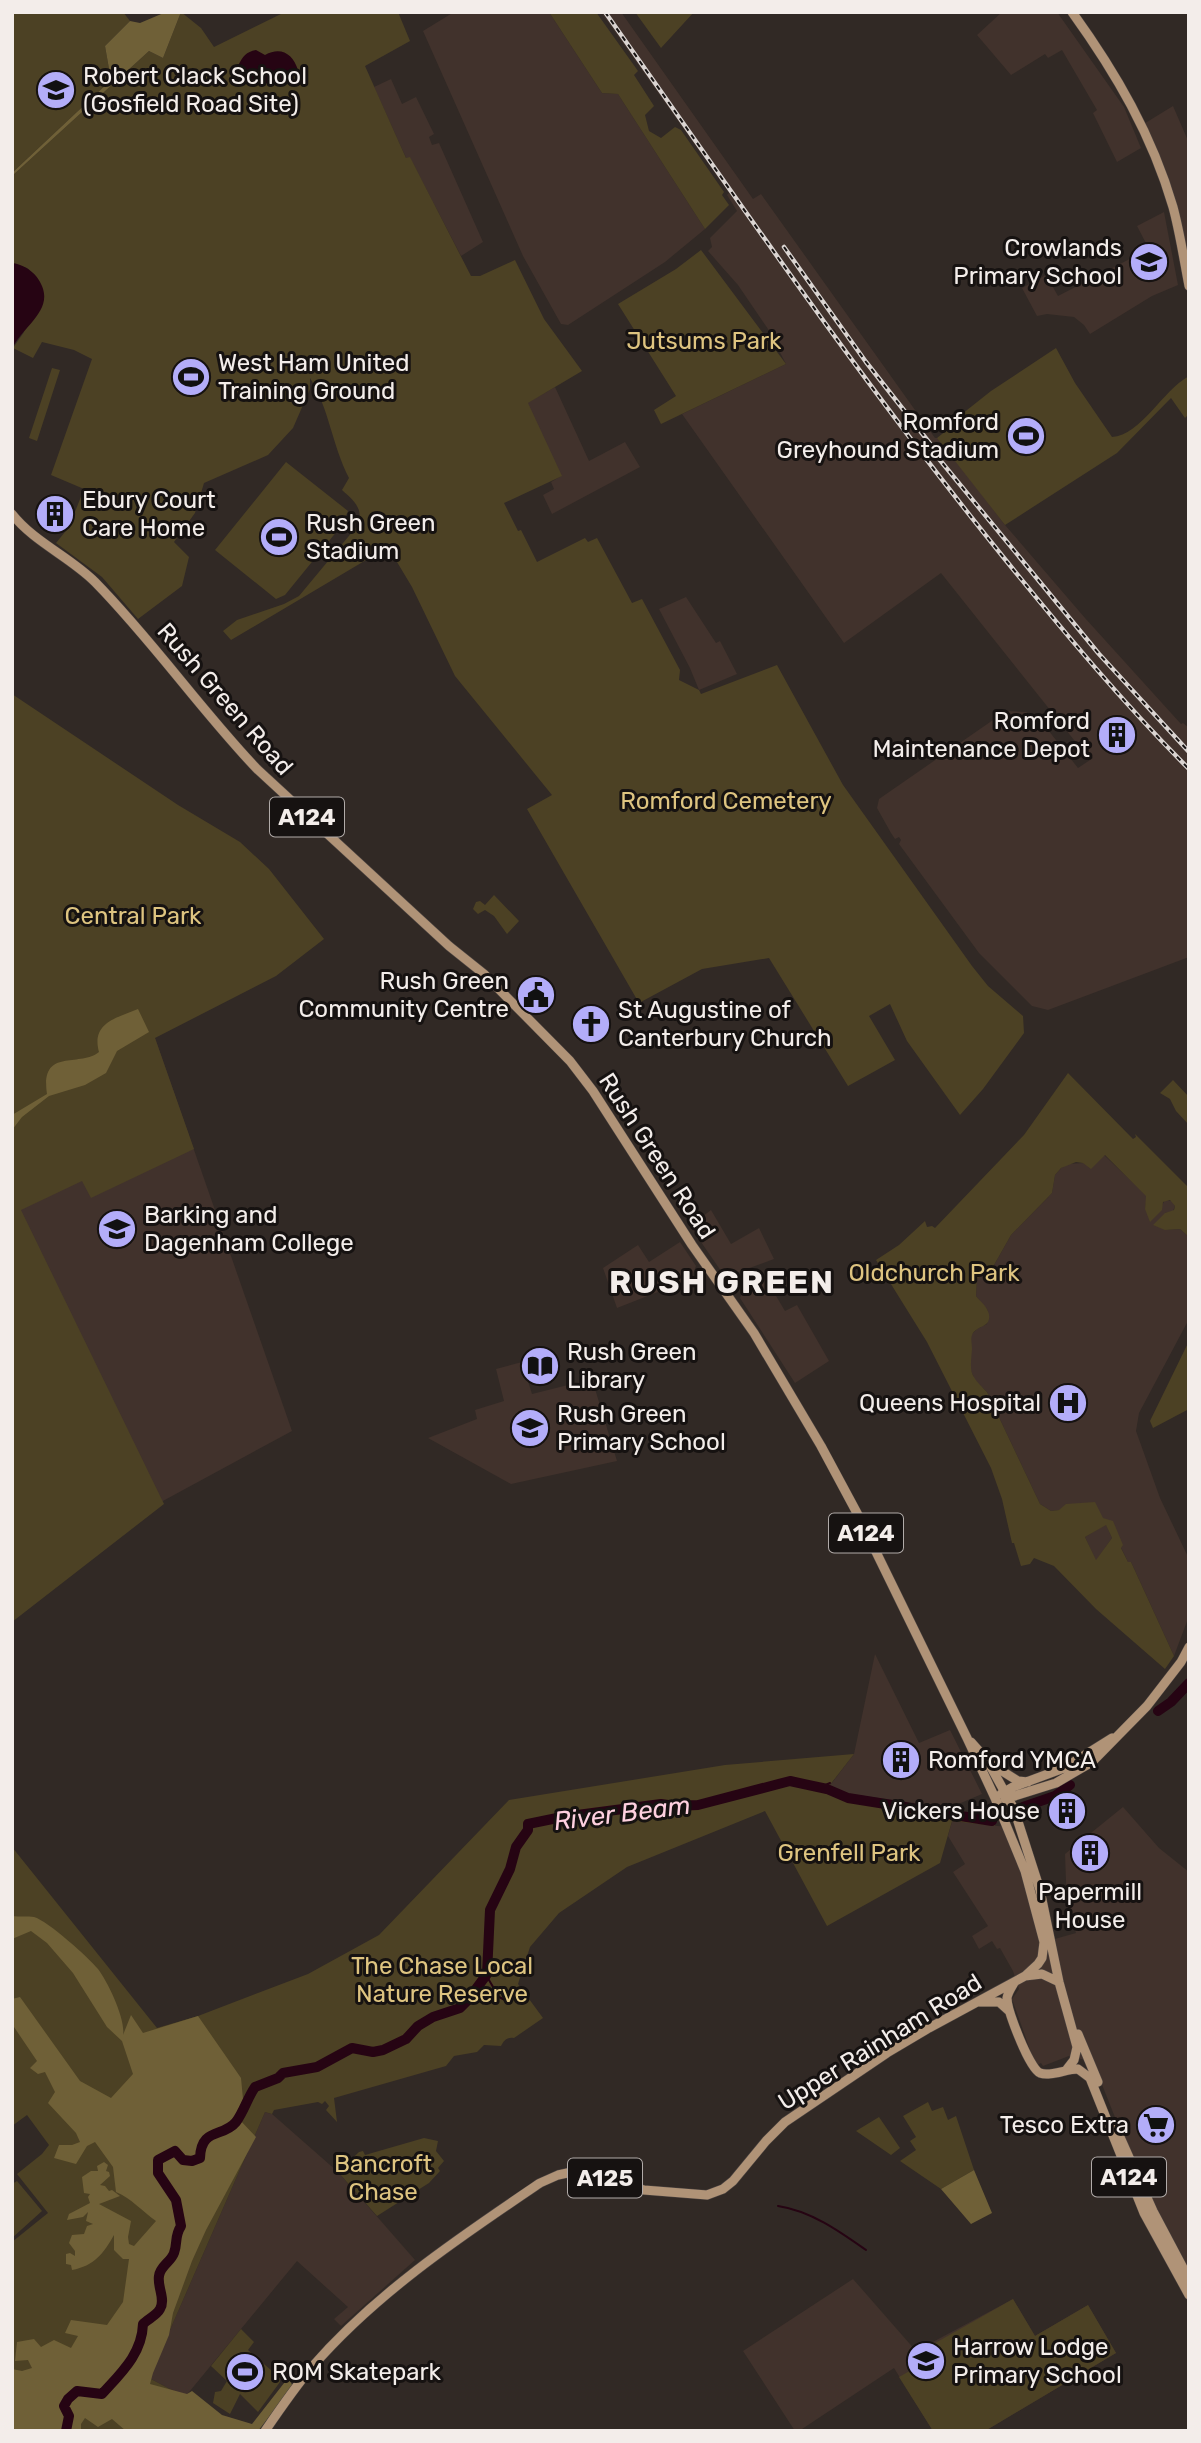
<svg xmlns="http://www.w3.org/2000/svg" width="1201" height="2443" font-family="Rubik,sans-serif">
  <style>
    .built { fill: #41322c }
    .green { fill: #4c4124; fill-rule: evenodd }
    .forest { fill: #6f6037 }
    .water { fill: #260413 }
    .lines { fill: none; stroke-linecap: round; stroke-linejoin: round }
    .stream { stroke: #260413; stroke-width: 2 }
    .river { stroke: #260413; stroke-width: 10 }
    .primary-casing { stroke: #4c4441; stroke-width: 10 }
    .primary { stroke: #b09377; stroke-width: 9 }
    .rail-casing { stroke: #dad4d1; stroke-width: 4.5 }
    .rail { stroke: #161211; stroke-width: 2; stroke-dasharray: 5; stroke-linecap: butt }
    .labels { text-anchor: middle; stroke-width: 6; stroke-linejoin: round; paint-order: stroke }
    .shield { fill: #161211; stroke: #b1aba9; stroke-width: 2 }
    .shield-label { font-size: 23px; font-weight: bold; fill: #f3edea }
    .poi-label { font-size: 24px; fill: #f3edea; stroke: #161211; text-anchor: start }
    .park-label { font-size: 24px; fill: #dec480; stroke: #161211 }
    .street-label { font-size: 24px; fill: #f3edea; stroke: #161211 }
    .water-label { font-size: 26px; font-style: italic; fill: #fed0df; stroke: #161211 }
    .district-label { font-size: 32px; font-weight: bold; letter-spacing: 2px; fill: #f3edea; stroke: #161211 }
  </style>
  <rect width="100%" height="100%" fill="#312925"/>
  <path class="built" d="M454,12H549L602,93L618,94L705,229L665,262L568,325L561,324L523,256L423,31Z
    M601,12H621L753,199L761,194L935,438H939L1005,525L1085,618L1181,724L1183,723L1189,728V957L1048,1010L1032,1006L979,953L899,844L901,840L899,837L895,839L891,833L877,808L879,799L1006,711L1026,712L1041,721L1078,768L1093,758L1074,740L941,573L844,643L682,414L786,364L768,329L738,285L708,251L712,247L710,238L737,211L727,195L729,193Z
    M1002,12H1057L1124,107L1141,148L1117,162L1093,113L1097,110L1062,50L1048,58L1045,54L1011,75L977,35Z
    M391,79L402,104L416,97L434,134L429,137L432,145L439,143L483,242L461,256L410,158H406L374,87Z
    M1173,106L1189,143V263L1176,221L1142,125Z
    M1164,212L1178,285L1152,296L1090,334L1084,325L1074,317L1047,314L1037,316L1022,288L1046,275L1058,296L1149,249L1137,226Z
    M555,387L589,461L625,442L640,467L552,514L543,495L554,489L551,482L561,476L527,403Z
    M686,597L716,643L720,641L737,674L699,690L690,668L659,609Z
    M155,1038L292,1431L137,1515L12,1308V1116Z
    M1104,1155L1147,1196L1145,1209L1161,1207L1165,1200L1172,1201L1175,1206L1173,1211L1165,1213V1230L1180,1229L1189,1237V1319L1139,1413L1136,1431L1160,1498L1189,1559V1616L1174,1656L1131,1562H1128L1108,1521L1059,1510L1051,1511L1040,1504L987,1392L975,1381L970,1368L971,1335L977,1329L987,1324L988,1311L976,1296L977,1279L994,1265L1011,1235L1052,1193L1055,1175L1061,1168L1067,1164L1083,1163Z
    M711,1210L731,1244L759,1228L774,1259L733,1274L721,1271L690,1226Z
    M680,1242L696,1266L691,1279L617,1308L603,1268L638,1245L649,1262Z
    M766,1279L785,1311L797,1305L829,1361L795,1383L740,1298L744,1288Z
    M522,1362L532,1394L592,1379L617,1461L511,1484L428,1438L477,1419L475,1410L504,1401L496,1369Z
    M1106,1524L1112,1538L1096,1561L1085,1537Z
    M875,1654L919,1743L950,1730L982,1794L949,1808L851,1794L828,1788L854,1754Z
    M1123,1807L1159,1848L1189,1872V2272L1162,2223L1124,2140L1093,2062L1069,2056L1043,2066L1041,2063L1037,2065L1034,2061L1012,1999L1019,1989L1013,1971L1000,1948L997,1949L992,1941L979,1949L972,1936L988,1926L953,1872L965,1864L948,1836L952,1821L1007,1827L1044,1942L1076,1933L1067,1908L1065,1854Z
    M265,2112L272,2114L338,2172L415,2260L341,2326L334,2319L348,2307L297,2261L185,2397L149,2378Z
    M853,2279L916,2351L1013,2299L1035,2336L1088,2305L1116,2353L985,2431H933L894,2368L799,2431H795L743,2351Z"/>
  <path class="green" d="M12,12H123L130,21L105,46L111,80L12,173Z
    M181,12L201,28L214,47L285,12H398L410,41L365,66L406,158L410,157L471,276H480L515,260L544,319L582,371L528,403L562,476L504,503L518,531L521,530L537,562L585,538L588,542L597,538L632,603L642,599L680,670L679,680L699,690L701,694L777,665L843,785L972,966L988,986L1023,1016L1024,1033L983,1089L960,1115L907,1041L890,1004L869,1016L895,1060L848,1086L769,958L702,969L639,1003L527,809L552,795L455,676L412,587L388,547L231,640L223,631L237,620L284,604L299,596L358,525C364,508 353,500 342,490L349,478C332,445 329,408 310,378V389L293,428L268,455L204,483L195,513L174,542L189,557L182,586L138,619L102,577L56,543L69,527L84,489L51,475L92,359L74,350L42,342L33,358L13,348L24,332L35,275L27,268L12,263V176L149,51L163,58Z
    M549,12H596L638,71L634,75L654,106L645,115L649,131L661,138L675,127L681,130L724,192L722,195L729,205L705,229L618,94L602,93Z
    M635,12H694L661,48Z
    M701,250L786,364L661,424L654,410L676,396L618,304L676,269Z
    M1056,348L1075,383L1112,437C1141,435 1162,391 1189,376V414L1185,418L1171,398L1117,453L1005,525L937,438L957,422L962,414L991,391Z
    M52,368L60,370L37,441L29,438Z
    M286,462L348,511L342,525L285,595L276,599L215,550Z
    M12,694L178,805L240,842L269,869L324,939L276,976L155,1038L194,1149L91,1198L82,1181L21,1210L164,1504L12,1622Z
    M494,895L519,921L507,934L494,916L485,910L478,914L473,909L476,902L480,901L485,905Z
    M1068,1073L1133,1139L1136,1137L1135,1134L1189,1188V1237L1180,1229L1165,1230L1153,1225L1165,1213L1174,1210L1175,1206L1170,1200L1163,1202L1162,1210L1150,1222L1145,1209L1146,1196L1105,1155L1091,1169L1083,1163L1076,1162L1061,1168L1055,1175L1052,1193L1011,1235L994,1265L977,1279L976,1296C981,1302 991,1310 989,1319C988,1327 978,1326 973,1333C970,1338 972,1343 972,1349C970,1373 969,1374 987,1392L1040,1504L1051,1511L1059,1510L1066,1504L1095,1502L1103,1518L1113,1521L1123,1545L1121,1548L1128,1562H1131L1174,1656L1165,1669L1096,1609L1054,1566L1034,1558L1030,1564L1021,1566L1014,1543H1012L1002,1499L991,1468L927,1342L876,1260L899,1245L925,1221L927,1227L932,1226L935,1228L1024,1135ZM1106,1525L1112,1538L1096,1560L1085,1537Z
    M1173,1080L1189,1097V1125L1176,1111L1170,1099L1160,1093Z
    M1189,1341V1409L1153,1428L1150,1421Z
    M854,1754L826,1790L837,1797L933,1814L994,1822L995,1826L952,1821L940,1863L827,1926L765,1811L627,1867L559,1913L530,1947L518,1984L543,2018L514,2038C507,2037 504,2040 501,2046L484,2045L477,2052L454,2056L446,2066L334,2098L337,2122L326,2110L329,2106L325,2101L322,2104L318,2102L274,2110L272,2114L265,2112L149,2378L185,2397L236,2431H12V2242L48,2213L17,2174L42,2154L49,2145L27,2115L12,2126V1847L157,2028L198,2016L308,1974L379,1935L509,1800L725,1765Z
    M928,2102L932,2111L943,2107L948,2120L956,2116L974,2170L941,2189L900,2161L916,2150L910,2141L916,2137L903,2116Z
    M879,2117L900,2148L891,2155L856,2131Z
    M424,2138L438,2141L436,2151L444,2161L438,2168L440,2171L429,2183L377,2216L338,2172L359,2152L363,2151L365,2155Z
    M17,2181L42,2211L12,2238V2184Z
    M1013,2299L1035,2336L1088,2305L1116,2353L985,2431H933L899,2377L913,2369L907,2359Z
    M241,2329L254,2342L248,2350L280,2378V2382L258,2412L240,2394L230,2414L213,2403L215,2392L221,2391L227,2381L211,2366Z"/>
  <path class="forest" d="M166,12H181L163,58L149,51L12,176V173L111,80L105,46L130,21L140,23Z
    M138,1009L149,1032L117,1051L106,1073L85,1085L49,1096L22,1117L12,1130V1115L47,1094C40,1047 79,1068 99,1052C91,1023 116,1018 138,1009Z
    M12,1916C19,1917 28,1916 34,1917C48,1921 89,1958 98,1969C108,1982 126,2020 123,2035L131,2015L143,2033L198,2016L241,2078L243,2099L237,2112L239,2119L256,2137L206,2230L192,2261L173,2313L169,2335L153,2373L150,2384L187,2394L192,2391L222,2415L252,2424L288,2378L293,2386L258,2431H126L112,2419L98,2427L85,2418L81,2424V2431H12V2369L22,2371L32,2368L28,2360L15,2361L17,2342L34,2339L41,2347L54,2340L71,2348L78,2336L65,2333L71,2320L107,2325L123,2302L129,2259H123L114,2250V2235C104,2253 94,2266 72,2270L71,2265L66,2264V2254L70,2253L75,2256V2251L69,2243L72,2235L84,2234L87,2226L93,2224L86,2221L88,2212L83,2217L67,2220L69,2214L90,2203L88,2197L90,2194L84,2193L82,2177L91,2171H98L97,2166L104,2162L108,2165L106,2171L109,2172L110,2176L100,2185L105,2186L109,2191L112,2190L120,2196L99,2204L131,2221L128,2237L129,2244L134,2246L156,2221C142,2211 132,2199 116,2192L113,2167L95,2142L87,2146L76,2164L54,2158L59,2145H72L80,2142L76,2133L48,2103L55,2092L45,2072L38,2074L30,2068L37,2061L12,2024V1999L20,1997L80,2081L111,2098L133,2074L122,2041L107,2027L73,1973L47,1943L31,1931L12,1939Z
    M974,2170L992,2213L971,2224L941,2189Z"/>
  <path class="water" d="M256,50L265,55C281,46 293,54 298,70L293,76L264,84L241,74L238,66C243,56 246,52 256,50Z
    M12,263C21,264 30,269 36,276C61,308 22,325 12,349Z"/>
  <g class="lines">
    <path class="stream" d="M821,1787L830,1783
      M486,1975L499,1997L505,2000
      M778,2206C811,2211 839,2231 866,2250"/>
    <path class="river" d="M1158,1711L1171,1702L1189,1683
      M1023,1807L1055,1796L1070,1785
      M66,2431L69,2416L64,2406L68,2399L77,2391L102,2394C121,2373 142,2354 143,2324C148,2319 157,2315 160,2309C166,2299 157,2287 159,2276C160,2266 171,2262 174,2253C178,2242 174,2237 181,2226L176,2200L158,2173V2160L175,2151L183,2160L192,2161L200,2158C201,2127 223,2138 236,2122C244,2111 247,2099 255,2087L278,2078L283,2073L317,2067L352,2048L373,2052L383,2050L406,2039L418,2026L433,2017L460,2008L468,2000L487,1974L490,1910L510,1869L516,1847L528,1830V1824L562,1817L661,1804L675,1806L698,1805L790,1781L827,1789L848,1798L992,1821"/>
    <g class="primary-casing">
      <path id="primary" d="M1072,12C1116,73 1152,135 1173,207C1180,233 1184,260 1189,286
        M12,514C34,542 70,557 95,582C153,641 200,709 257,769L449,946L484,974L570,1061L593,1091L692,1245L754,1333L821,1446L857,1513L967,1738L995,1798L1025,1871L1044,1942L1042,1958L1038,1964L1025,1976L929,2028L887,2053L785,2122L766,2141L733,2181L723,2189L707,2195L644,2190L592,2174L572,2172L558,2175L540,2183C460,2237 376,2293 312,2367C295,2387 280,2409 265,2431
        M971,1742L987,1760L1014,1809L1040,1890L1059,1982L1077,2047L1074,2060L1067,2069
        M991,1764L1018,1781L1028,1782
        M1001,1794L1013,1787L1064,1768L1112,1738
        M1005,1799L1056,1783L1092,1762L1147,1706L1181,1662L1189,1647
        M1025,1976L1042,1974L1059,1982
        M1014,1983C1011,1988 1008,1992 1007,1998C1007,2010 1029,2068 1040,2073C1050,2077 1066,2069 1078,2069L1090,2078L1144,2213L1189,2295
        M980,2002H999L1009,2011
        M1078,2034L1098,2082
        M1116,2128L1153,2211L1189,2279"/>
    </g>
    <use href="#primary" class="primary"/>
    <g class="rail-casing">
      <path id="rail" d="M605,12C735,196 862,383 1004,558C1063,631 1123,703 1189,769
        M784,247L866,362L939,455
        M930,448L1099,654L1189,752"/>
    </g>
    <use href="#rail" class="rail"/>
  </g>
  <defs>
    <g id="school-disc" transform="scale(2.0125)"><circle r="9.5" fill="#b3adf9" stroke="#161211"/><path d="M0-5L7-2L0 1L-7-2ZM-4 1L0 2.5L4 1V4Q0 6-4 4Z" fill="#111"/></g>
    <g id="stadium-disc" transform="scale(2.0125)"><circle r="9.5" fill="#b3adf9" stroke="#161211"/><path d="M0-5a6.5 5 0 1 0 0 10a6.5 5 0 1 0 0-10ZM-3.5-1.8h7v3.6h-7Z" fill="#111"/></g>
    <g id="building-disc" transform="scale(2.0125)"><circle r="9.5" fill="#b3adf9" stroke="#161211"/><path d="M-4-6H4V6H1V3H-1V6H-4ZM-2.5-4.3h1.7v1.8h-1.7ZM.8-4.3h1.7v1.8H.8ZM-2.5-1h1.7V.8h-1.7ZM.8-1h1.7V.8H.8Z" fill="#111"/></g>
    <g id="civic-disc" transform="scale(2.0125)"><circle r="9.5" fill="#b3adf9" stroke="#161211"/><path d="M-.6-6.5H3V-4.5H.6V-3L4-1V1h2V6H-6V1h2V-1L-.6-3ZM-1.2 2.5V6h2.4V2.5Z" fill="#111"/></g>
    <g id="church-disc" transform="scale(2.0125)"><circle r="9.5" fill="#b3adf9" stroke="#161211"/><path d="M-1.2-6h2.4v3.5h3.3v2.4h-3.3V6h-2.4V-.1h-3.3v-2.4h3.3Z" fill="#111"/></g>
    <g id="university-disc" transform="scale(2.0125)"><circle r="9.5" fill="#b3adf9" stroke="#161211"/><path d="M0-5L7-2L0 1L-7-2ZM-4 1L0 2.5L4 1V4Q0 6-4 4Z" fill="#111"/></g>
    <g id="library-disc" transform="scale(2.0125)"><circle r="9.5" fill="#b3adf9" stroke="#161211"/><path d="M-6-4Q-3-5.5-.7-3.5V5Q-3 3-6 4ZM6-4Q3-5.5 .7-3.5V5Q3 3 6 4Z" fill="#111"/></g>
    <g id="hospital-disc" transform="scale(2.0125)"><circle r="9.5" fill="#b3adf9" stroke="#161211"/><path d="M-5-5h3v3.5h4V-5h3V5h-3V1.5h-4V5h-3Z" fill="#111"/></g>
    <g id="supermarket-disc" transform="scale(2.0125)"><circle r="9.5" fill="#b3adf9" stroke="#161211"/><path d="M-6-5.5h2.5l.6 2H6L4.5 2H-2.5L-4.4-4H-6ZM-1.5 3.2a1.3 1.3 0 1 0 .1 0ZM3 3.2a1.3 1.3 0 1 0 .1 0Z" fill="#111"/></g>
  </defs>
  <g fill-rule="evenodd">
    <use href="#school-disc" x="56" y="90"/>
    <use href="#school-disc" x="1149" y="262"/>
    <use href="#stadium-disc" x="191" y="377"/>
    <use href="#stadium-disc" x="1026" y="436"/>
    <use href="#building-disc" x="55" y="514"/>
    <use href="#stadium-disc" x="279" y="537"/>
    <use href="#building-disc" x="1117" y="735"/>
    <use href="#civic-disc" x="536" y="995"/>
    <use href="#church-disc" x="591" y="1024"/>
    <use href="#university-disc" x="117" y="1229"/>
    <use href="#library-disc" x="540" y="1366"/>
    <use href="#hospital-disc" x="1068" y="1403"/>
    <use href="#school-disc" x="530" y="1428"/>
    <use href="#building-disc" x="901" y="1760"/>
    <use href="#building-disc" x="1067" y="1811"/>
    <use href="#building-disc" x="1090" y="1853"/>
    <use href="#supermarket-disc" x="1156" y="2125"/>
    <use href="#school-disc" x="926" y="2361"/>
    <use href="#stadium-disc" x="245" y="2372"/>
  </g>
  <g class="labels">
    <g class="shield">
      <rect x="270" y="797.5" width="74" height="39" rx="5"/>
      <rect x="829" y="1513.5" width="74" height="39" rx="5"/>
      <rect x="1092" y="2157.5" width="74" height="39" rx="5"/>
      <rect x="568" y="2158.5" width="74" height="39" rx="5"/>
    </g>
    <g class="shield-label">
      <text x="307" y="825">A124</text>
      <text x="866" y="1541">A124</text>
      <text x="1129" y="2185">A124</text>
      <text x="605" y="2186">A125</text>
    </g>
    <g class="poi-label">
      <text x="83" y="84">Robert Clack School<tspan x="83" dy="28">(Gosfield Road Site)</tspan></text>
      <text x="1122" y="256" text-anchor="end">Crowlands<tspan x="1122" dy="28">Primary School</tspan></text>
      <text x="218" y="371">West Ham United<tspan x="218" dy="28">Training Ground</tspan></text>
      <text x="999" y="430" text-anchor="end">Romford<tspan x="999" dy="28">Greyhound Stadium</tspan></text>
      <text x="82" y="508">Ebury Court<tspan x="82" dy="28">Care Home</tspan></text>
      <text x="306" y="531">Rush Green<tspan x="306" dy="28">Stadium</tspan></text>
      <text x="1090" y="729" text-anchor="end">Romford<tspan x="1090" dy="28">Maintenance Depot</tspan></text>
      <text x="509" y="989" text-anchor="end">Rush Green<tspan x="509" dy="28">Community Centre</tspan></text>
      <text x="618" y="1018">St Augustine of<tspan x="618" dy="28">Canterbury Church</tspan></text>
      <text x="144" y="1223">Barking and<tspan x="144" dy="28">Dagenham College</tspan></text>
      <text x="567" y="1360">Rush Green<tspan x="567" dy="28">Library</tspan></text>
      <text x="1041" y="1411" text-anchor="end">Queens Hospital</text>
      <text x="557" y="1422">Rush Green<tspan x="557" dy="28">Primary School</tspan></text>
      <text x="928" y="1768">Romford YMCA</text>
      <text x="1040" y="1819" text-anchor="end">Vickers House</text>
      <text x="1090" y="1900" text-anchor="middle">Papermill<tspan x="1090" dy="28">House</tspan></text>
      <text x="1129" y="2133" text-anchor="end">Tesco Extra</text>
      <text x="953" y="2355">Harrow Lodge<tspan x="953" dy="28">Primary School</tspan></text>
      <text x="272" y="2380">ROM Skatepark</text>
    </g>
    <g class="park-label">
      <text x="704" y="349">Jutsums Park</text>
      <text x="726" y="809">Romford Cemetery</text>
      <text x="133" y="924">Central Park</text>
      <text x="934" y="1281">Oldchurch Park</text>
      <text x="849" y="1861">Grenfell Park</text>
      <text x="442" y="1974">The Chase Local<tspan x="442" dy="28">Nature Reserve</tspan></text>
      <text x="383" y="2172">Bancroft<tspan x="383" dy="28">Chase</tspan></text>
    </g>
    <g class="street-label">
      <text transform="translate(225 699) rotate(49)" y="8">Rush Green Road</text>
      <text transform="translate(657 1156) rotate(57)" y="8">Rush Green Road</text>
      <text transform="translate(880 2042) rotate(-32)" y="8">Upper Rainham Road</text>
    </g>
    <g class="water-label">
      <text transform="translate(622 1813) rotate(-7)" y="9">River Beam</text>
    </g>
    <g class="district-label">
      <text x="722" y="1293">RUSH GREEN</text>
    </g>
  </g>
  <rect width="1201" height="2443" fill="none" stroke="#f3edea" stroke-width="28"/>
</svg>
